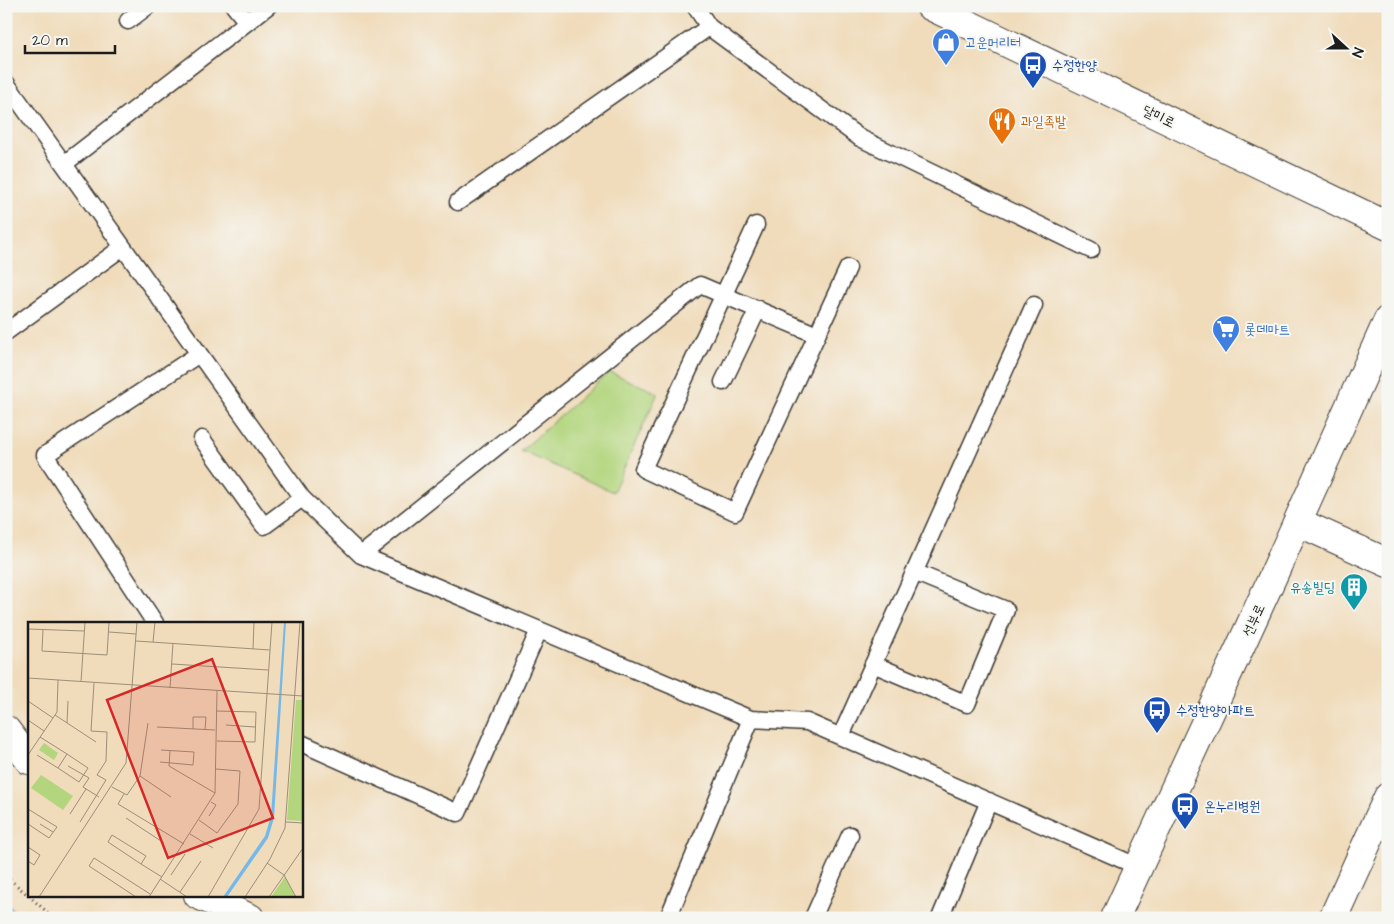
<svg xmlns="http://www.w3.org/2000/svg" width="1394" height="924" font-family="'Architects Daughter','Poor Story',sans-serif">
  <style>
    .green { fill: #b2d57d; stroke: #67784c }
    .water { fill: #75b8ea; stroke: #486a83 }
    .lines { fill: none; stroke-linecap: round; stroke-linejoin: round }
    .service-casing { stroke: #3c3934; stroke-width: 19 }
    .minor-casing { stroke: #3c3934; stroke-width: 30 }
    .tertiary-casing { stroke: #3c3934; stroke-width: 30 }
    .secondary-casing { stroke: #3c3934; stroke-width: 30 }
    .path { stroke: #3c3934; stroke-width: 3; stroke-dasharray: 1 4; stroke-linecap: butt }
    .service { stroke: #fff; stroke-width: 16 }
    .minor { stroke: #fff; stroke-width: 28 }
    .tertiary { stroke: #fff; stroke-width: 28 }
    .secondary { stroke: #fff; stroke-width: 28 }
    .labels { text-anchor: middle; stroke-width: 4; stroke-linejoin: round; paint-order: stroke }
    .shop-label { font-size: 14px; fill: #366cbe; stroke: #f6f6f2; text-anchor: start }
    .transit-label { font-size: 14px; fill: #164399; stroke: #f6f6f2; text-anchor: start }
    .street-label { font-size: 14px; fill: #1c1c1c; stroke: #f6f6f2 }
    .food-label { font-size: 14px; fill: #c56008; stroke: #f6f6f2; text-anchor: start }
    .culture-label { font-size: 14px; fill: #0d838f; stroke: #f6f6f2; text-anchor: end }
    .inset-road { fill: none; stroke: #9b8f7b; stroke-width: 1 }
    .view { fill: #d62828; fill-opacity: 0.15; stroke: #d62828; stroke-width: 2.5 }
    .inset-edge { fill: none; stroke: #1c1c1c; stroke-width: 2.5 }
  </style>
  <rect width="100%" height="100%" fill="#f6f6f2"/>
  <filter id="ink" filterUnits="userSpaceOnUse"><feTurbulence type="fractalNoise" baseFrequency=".02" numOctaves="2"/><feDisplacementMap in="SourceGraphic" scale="10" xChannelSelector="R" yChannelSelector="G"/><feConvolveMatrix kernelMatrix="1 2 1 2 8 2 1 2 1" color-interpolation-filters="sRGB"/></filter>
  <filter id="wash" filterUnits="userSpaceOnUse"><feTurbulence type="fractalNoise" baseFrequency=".0096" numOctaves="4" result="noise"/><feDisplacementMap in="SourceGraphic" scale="20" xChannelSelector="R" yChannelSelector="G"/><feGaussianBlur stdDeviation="1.12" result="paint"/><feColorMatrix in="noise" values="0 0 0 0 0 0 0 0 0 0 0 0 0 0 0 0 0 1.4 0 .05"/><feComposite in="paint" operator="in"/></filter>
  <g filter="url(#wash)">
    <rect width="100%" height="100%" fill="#f0dbba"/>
    <path class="green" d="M609,372L658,393L613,492L521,451Z"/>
    <path class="water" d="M6,904L19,914L28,918H6Z"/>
  </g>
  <g filter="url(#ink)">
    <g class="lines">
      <g class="service-casing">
        <path id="service" d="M234,6L247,22
          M695,6L709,27L860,138L1091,250
          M128,21L148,6
          M6,83L302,498L361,555L751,719L807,722L1139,867
          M64,164L268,6
          M458,202L709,27
          M756,225L643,469L735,512L848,268
          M6,332L123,247
          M723,382L758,309
          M202,439L264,526L302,498
          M361,555L700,285L817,335
          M155,623L45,455L199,354
          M873,664L967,704L1006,610L914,572
          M841,736L1034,305
          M301,743L458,813L539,630
          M668,918L751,719
          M813,918L850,835
          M940,918L989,801"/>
      </g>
      <g class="minor-casing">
        <path id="minor" d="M1298,522L1388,563
          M1333,918L1388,797"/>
      </g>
      <g class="tertiary-casing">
        <path id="tertiary" d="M930,6L1388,226
          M6,730L29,760
          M198,895L250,918"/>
      </g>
      <g class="secondary-casing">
        <path id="secondary" d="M1115,918L1273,576L1388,320"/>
      </g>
      <path class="path" d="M6,876L54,918"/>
      <use href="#service" class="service"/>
      <use href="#minor" class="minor"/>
      <use href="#tertiary" class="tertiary"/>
      <use href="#secondary" class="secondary"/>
    </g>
  </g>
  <defs>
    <g id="shop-pin" transform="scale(1.4375)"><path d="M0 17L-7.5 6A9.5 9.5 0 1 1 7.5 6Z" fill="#3f7fe0" stroke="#f6f6f2"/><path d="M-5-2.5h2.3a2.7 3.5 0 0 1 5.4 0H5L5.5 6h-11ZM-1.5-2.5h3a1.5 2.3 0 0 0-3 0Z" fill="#fff"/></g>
    <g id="bus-pin" transform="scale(1.4375)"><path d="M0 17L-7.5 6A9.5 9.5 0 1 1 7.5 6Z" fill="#1a4fb4" stroke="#f6f6f2"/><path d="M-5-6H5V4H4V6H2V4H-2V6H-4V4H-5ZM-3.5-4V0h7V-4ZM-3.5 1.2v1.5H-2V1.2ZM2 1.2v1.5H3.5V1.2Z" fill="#fff"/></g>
    <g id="restaurant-pin" transform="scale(1.4375)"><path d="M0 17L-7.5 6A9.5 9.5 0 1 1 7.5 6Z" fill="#e8710a" stroke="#f6f6f2"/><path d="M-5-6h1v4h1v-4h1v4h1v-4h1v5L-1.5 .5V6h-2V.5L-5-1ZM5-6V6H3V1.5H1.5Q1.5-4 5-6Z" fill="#fff"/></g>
    <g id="supermarket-pin" transform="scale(1.4375)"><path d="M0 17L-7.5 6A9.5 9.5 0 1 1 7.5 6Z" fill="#3f7fe0" stroke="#f6f6f2"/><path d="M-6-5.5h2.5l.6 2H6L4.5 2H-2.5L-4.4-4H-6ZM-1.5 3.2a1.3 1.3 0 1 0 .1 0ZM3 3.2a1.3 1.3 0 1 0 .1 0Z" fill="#fff"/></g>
    <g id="building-pin" transform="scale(1.4375)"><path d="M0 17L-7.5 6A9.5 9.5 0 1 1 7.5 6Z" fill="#0f9aa8" stroke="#f6f6f2"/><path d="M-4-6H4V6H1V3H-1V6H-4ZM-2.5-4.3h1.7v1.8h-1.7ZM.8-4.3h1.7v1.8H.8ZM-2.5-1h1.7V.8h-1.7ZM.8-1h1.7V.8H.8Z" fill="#fff"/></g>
  </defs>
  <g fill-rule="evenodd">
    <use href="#shop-pin" x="946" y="42"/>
    <use href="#bus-pin" x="1033" y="65"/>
    <use href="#restaurant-pin" x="1002" y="121"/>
    <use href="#supermarket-pin" x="1226" y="329"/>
    <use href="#building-pin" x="1354" y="587"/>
    <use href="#bus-pin" x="1157" y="710"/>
    <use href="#bus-pin" x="1185" y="806"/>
  </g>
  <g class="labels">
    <g class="shop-label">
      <text x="965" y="47">고운머리터</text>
      <text x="1245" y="334">롯데마트</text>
    </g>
    <g class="transit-label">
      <text x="1052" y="70">수정한양</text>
      <text x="1176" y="715">수정한양아파트</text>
      <text x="1204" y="811">온누리병원</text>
    </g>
    <g class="street-label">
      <text transform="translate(1159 116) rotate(26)" y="5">달미로</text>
      <text transform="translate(1253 620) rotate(-65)" y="5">선부로</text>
    </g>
    <g class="food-label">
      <text x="1021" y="126">과일족발</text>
    </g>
    <g class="culture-label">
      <text x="1335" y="592">유송빌딩</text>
    </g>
  </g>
  <g transform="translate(28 622)">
    <rect width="275" height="275" fill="#f0dbba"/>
    <path d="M268,78H275V199L259,198ZM16,121L30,131L26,138L11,128ZM13,153L45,174L35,188L3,166ZM257,255L268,275H243Z" fill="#b2d57d"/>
    <path d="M256,0H258L246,196L240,216L199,275H195L237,214L243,194Z" fill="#75b8ea"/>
    <path class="inset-road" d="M0,7L56,9M15,7L14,29L79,33L81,0M81,10L108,12M108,19L242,28M125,20L127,0M225,27L226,0M144,42L240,48M0,56L275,74M53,60L57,0M142,66L145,21M0,79L25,96M188,89L228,90L227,120L189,119M27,93L68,120M0,98L16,109M39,101L40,79M198,103L227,105M129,105L187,108M165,107V95H178L177,108M12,115L39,132M142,129L141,144L187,171M0,133L29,90L30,58M9,133L30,146L51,160L60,146L39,132L30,146M132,140L165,143L166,130L133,128M40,144L61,156L55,165L71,175M112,154L143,175M84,165L99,173L112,154L120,101M96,172L90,182L156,222M0,187L29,205L21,216L0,202M42,192L58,167M181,194L188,183L183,180M98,196L136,221M171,198L189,211L210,182L212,149L188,147M52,200L78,158L69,153L78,139L79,110L63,109L66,61M258,200L275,201M12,202L25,210M162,212L185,226M0,225L12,233L6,243L0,239M239,241L256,253L268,275M113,242L118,234L84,213L80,220L113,242L134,255M143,253L157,232M132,257L159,275M152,270L173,239M11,275L98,141L109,0M108,275L61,244L66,236L122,272M121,275L187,171L189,69M180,275L231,187L244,0M217,275L242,237L257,206L272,0M241,275L275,226"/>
    <path class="view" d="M184,37L245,196L140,236L79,78Z"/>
    <rect width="275" height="275" class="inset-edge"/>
  </g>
  <rect width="1394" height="924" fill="none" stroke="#f6f6f2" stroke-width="25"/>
  <g transform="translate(1346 48) rotate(111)" stroke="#f6f6f2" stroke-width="4" paint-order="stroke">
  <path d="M0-4L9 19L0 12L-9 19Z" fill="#1c1c1c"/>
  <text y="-8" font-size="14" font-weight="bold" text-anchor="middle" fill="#1c1c1c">N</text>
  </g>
  <path d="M25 45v8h90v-8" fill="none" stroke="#1c1c1c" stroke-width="2.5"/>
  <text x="32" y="45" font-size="15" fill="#1c1c1c" stroke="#f6f6f2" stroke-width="4" paint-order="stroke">20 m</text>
</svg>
